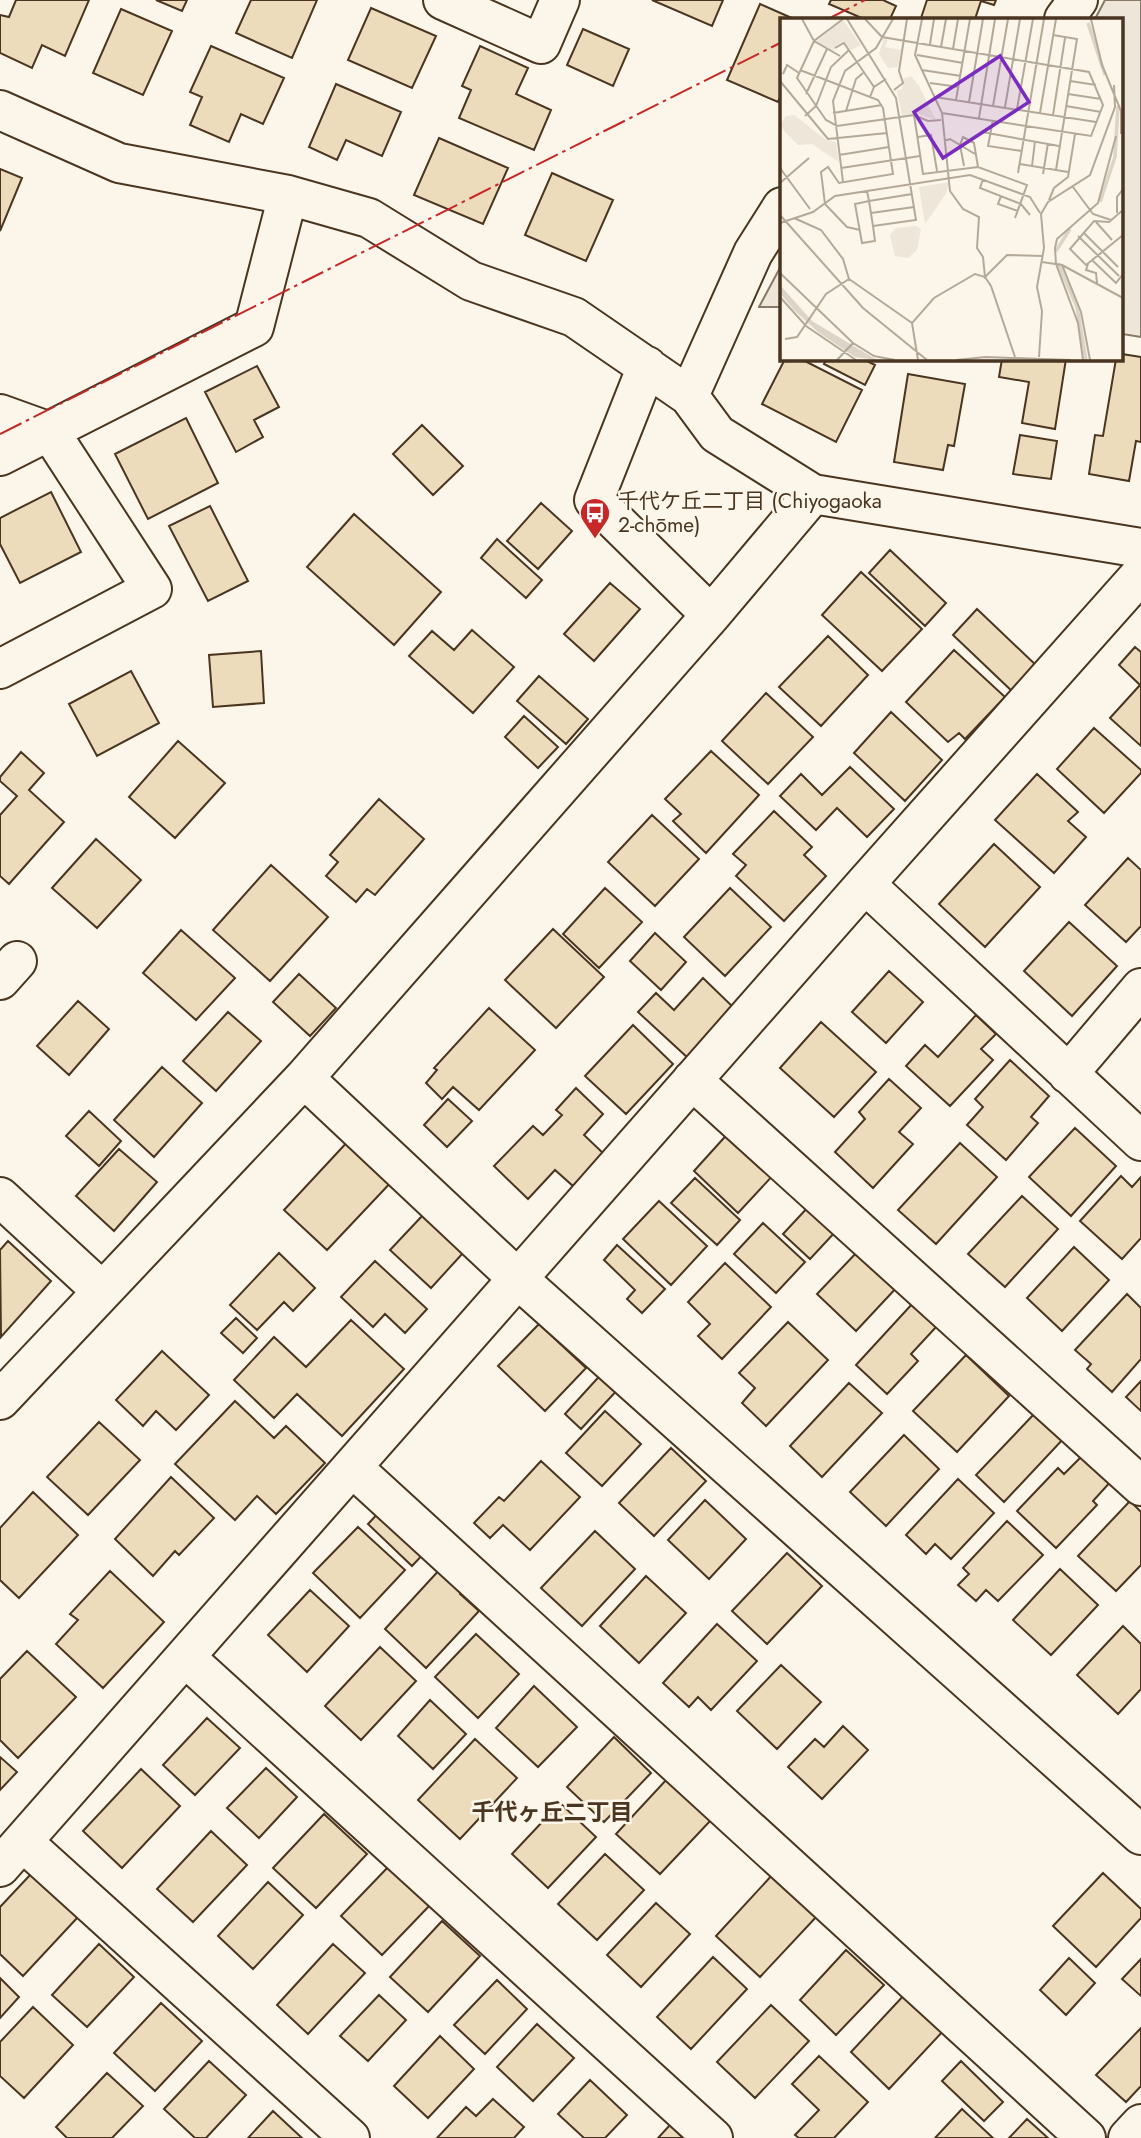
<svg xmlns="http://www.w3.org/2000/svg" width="1141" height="2138" font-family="Jost,'Noto Sans JP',sans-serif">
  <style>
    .green { fill: #ede6d9; stroke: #887966; stroke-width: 2 }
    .building { fill: #ecdcbc; stroke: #4a3520; stroke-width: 2 }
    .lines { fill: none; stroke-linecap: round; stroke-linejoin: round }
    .minor-casing { stroke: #4a3520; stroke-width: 42 }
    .minor { stroke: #fbf6e9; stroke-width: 38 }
    .power { stroke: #c62828; stroke-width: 2; stroke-dasharray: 24 5 3.5 5; stroke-linecap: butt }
    .labels { text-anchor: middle; stroke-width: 5; stroke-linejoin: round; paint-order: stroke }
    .poi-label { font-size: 21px; fill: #4a3520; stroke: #fbf6e9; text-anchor: start }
    .neighbourhood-label { font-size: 23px; font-weight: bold; fill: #4a3520; stroke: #fbf6e9 }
    .inset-river { fill: none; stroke: #dcd4c6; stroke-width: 3.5 }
    .inset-road { fill: none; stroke: #b4a999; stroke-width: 2 }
    .view { fill: #7b2cbf; fill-opacity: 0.15; stroke: #7b2cbf; stroke-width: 3.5 }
    .inset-edge { fill: none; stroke: #4a3520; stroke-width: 3.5 }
  </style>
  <rect width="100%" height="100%" fill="#fbf6e9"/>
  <path class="green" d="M1105,0H1141V337L1122,334V19H1095Z
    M782,264V307H758H759Z"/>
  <path class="building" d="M16,0H89L65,56L42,45L32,68L0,53V15L9,17Z
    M156,0H187L182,11Z
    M251,0H317L292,58L236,33Z
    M652,0H723L712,26Z
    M831,0H883L896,6L890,19H864L829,4Z
    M927,0H996L994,5L981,1L975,19H924L921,18Z
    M760,4L794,19H782V92L778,102L727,80Z
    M371,8L436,36L412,88L348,60Z
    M121,9L172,31L143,95L93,73Z
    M583,29L629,49L613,86L567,65Z
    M211,46L284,78L263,124L241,114L229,142L190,125L202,97L190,92Z
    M480,46L528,68L516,94L551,110L534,150L459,118L471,90L462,86Z
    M336,84L401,112L382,156L346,140L337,160L309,147Z
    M439,138L508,168L483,224L414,195Z
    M0,169L22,178L0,231Z
    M552,173L613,200L586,261L525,235Z
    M1122,354L1141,357V442L1136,441L1129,481L1089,474L1095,435L1103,436L1116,359H1122Z
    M785,359H801L862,390L836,442L762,404Z
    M827,359H863L875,365L865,385L824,364Z
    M1002,359H1066L1055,429L1022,423L1029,382L999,377Z
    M257,366L279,407L254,420L263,437L236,452L205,392Z
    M908,374L965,384L954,446L948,445L943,470L894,462Z
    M186,418L218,483L148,519L115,454Z
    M422,425L463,466L433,495L393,454Z
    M1020,435L1057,441L1051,479L1013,474Z
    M51,492L81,552L20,583L0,544V518Z
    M541,503L572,531L538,569L507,541Z
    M210,506L248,581L208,601L169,526Z
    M354,514L441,592L394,645L307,567Z
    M497,539L542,580L526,598L481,558Z
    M890,550L946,603L925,626L869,573Z
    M861,572L922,629L882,671L822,615Z
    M610,583L640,609L594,661L564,634Z
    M977,609L1039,668L1015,694L953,635Z
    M472,630L514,667L473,713L409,656L432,631L454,650Z
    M828,636L868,675L821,726L779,687Z
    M1135,647L1141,652V746L1110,718L1140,685L1119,665Z
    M954,650L1005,697L965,739L959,733L948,742L906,702Z
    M261,651L264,703L213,707L209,655Z
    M131,671L159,723L97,756L69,704Z
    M539,676L588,719L566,744L517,701Z
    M766,693L813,737L768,784L722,741Z
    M891,712L942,760L905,801L854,753Z
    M524,716L558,747L538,768L505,737Z
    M1094,728L1141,770V773L1104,813L1057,769Z
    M178,741L225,783L175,838L129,797Z
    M711,751L759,795L706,853L673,821L681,814L665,799Z
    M21,752L44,773L29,790L64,822L9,884L0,876V815L17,796L0,781V777Z
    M850,767L894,809L867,837L837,808L816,830L780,796L801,774L822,795Z
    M1037,774L1078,812L1068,821L1086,837L1054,873L995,820Z
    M379,799L424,839L375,895L367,889L356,902L326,876L338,862L330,855Z
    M774,811L812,847L804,855L826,876L784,921L736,876L746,865L733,854Z
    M652,815L699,859L655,906L608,862Z
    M96,839L141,880L97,928L52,888Z
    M994,844L1040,887L985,947L939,904Z
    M1128,858L1141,870V926L1126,942L1085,905Z
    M271,865L328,917L270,981L213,930Z
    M605,888L642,922L599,968L563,934Z
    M730,888L771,927L725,976L684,937Z
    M1069,922L1117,966L1072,1016L1024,971Z
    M553,929L604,977L556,1028L505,980Z
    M181,930L235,978L196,1020L143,973Z
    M655,933L686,962L661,990L630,961Z
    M889,971L923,1002L886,1043L852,1012Z
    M299,974L336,1008L310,1036L273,1002Z
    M703,978L734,1008L688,1058L638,1012L656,993L674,1010Z
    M78,1001L109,1029L69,1075L37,1046Z
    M489,1008L535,1050L479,1110L453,1087L442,1099L426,1083L437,1070L434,1068Z
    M228,1012L261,1041L216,1091L183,1061Z
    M976,1015L996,1034L981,1049L993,1060L950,1106L906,1066L925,1045L938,1057Z
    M821,1022L876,1072L834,1117L780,1068Z
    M633,1025L673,1064L626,1114L585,1076Z
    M1010,1060L1049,1096L1031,1117L1038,1123L1006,1160L967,1125L983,1107L975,1099Z
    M162,1067L202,1103L154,1157L114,1120Z
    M889,1079L921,1108L899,1132L913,1144L873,1188L835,1152L865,1119L859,1112Z
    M576,1088L603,1114L584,1135L604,1154L573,1186L555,1170L528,1199L494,1166L533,1126L543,1135L562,1115L556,1110Z
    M448,1099L472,1121L447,1147L424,1125Z
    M89,1111L121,1141L99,1166L66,1136Z
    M1075,1128L1116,1166L1071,1216L1029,1177Z
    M732,1129L777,1171L738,1213L694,1171Z
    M351,1138L395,1178L327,1250L284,1210Z
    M960,1143L997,1177L936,1244L898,1210Z
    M119,1149L157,1182L114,1231L76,1196Z
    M1121,1176L1132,1187L1141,1177V1238L1122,1259L1080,1221Z
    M695,1178L740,1220L717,1245L671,1203Z
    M1022,1196L1058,1229L1005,1287L968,1254Z
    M659,1201L707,1246L671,1285L623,1239Z
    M810,1205L837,1230L810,1259L783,1234Z
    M423,1215L463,1253L431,1288L390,1250Z
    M763,1223L805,1262L776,1293L734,1254Z
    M8,1241L51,1281L1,1337L0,1250Z
    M617,1245L665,1289L642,1313L627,1299L635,1290L604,1260Z
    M1074,1247L1109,1280L1062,1331L1027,1298Z
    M860,1249L899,1285L856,1331L817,1294Z
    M279,1253L315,1288L293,1311L284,1302L257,1330L230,1305Z
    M375,1261L427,1309L405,1333L385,1314L373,1327L341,1297Z
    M725,1263L771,1307L722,1359L698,1336L710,1324L688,1302Z
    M1127,1294L1141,1308V1359L1112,1392L1087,1369L1091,1364L1075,1350Z
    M913,1303L937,1326L911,1354L918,1361L887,1394L856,1365Z
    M236,1318L257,1338L243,1353L221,1333Z
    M351,1320L404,1369L342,1436L297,1394L274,1418L234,1380L274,1337L306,1367Z
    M788,1322L828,1360L766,1426L742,1403L755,1388L739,1373Z
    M539,1324L586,1368L545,1411L498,1366Z
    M162,1351L209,1395L176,1430L156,1411L143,1426L116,1400Z
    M966,1355L1009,1396L957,1452L913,1411Z
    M605,1370L621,1386L581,1429L565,1414Z
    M1141,1381V1411L1126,1397Z
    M849,1383L882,1413L822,1477L790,1446Z
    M235,1401L274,1438L286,1426L325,1463L276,1514L257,1496L235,1520L175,1464Z
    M605,1411L641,1444L602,1486L566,1453Z
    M1037,1411L1065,1437L1004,1502L976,1475Z
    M99,1422L140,1460L88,1515L47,1477Z
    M904,1435L939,1469L886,1526L850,1492Z
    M671,1448L706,1481L654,1536L619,1503Z
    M1085,1453L1113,1479L1093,1501L1097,1505L1056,1548L1017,1511L1058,1468L1064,1474Z
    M541,1461L580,1497L530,1550L503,1525L490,1538L474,1523L499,1497L504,1501Z
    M171,1477L214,1518L179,1555L175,1551L153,1576L115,1539Z
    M958,1479L994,1513L951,1559L935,1544L926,1554L906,1535Z
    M33,1492L78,1535L19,1598L0,1580V1528Z
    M705,1500L746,1539L709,1579L668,1540Z
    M1130,1501L1141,1512V1565L1116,1591L1078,1556Z
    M383,1508L427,1550L412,1566L368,1524Z
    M1007,1521L1043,1555L998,1601L986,1590L976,1601L958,1585L969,1574L963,1568Z
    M358,1527L405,1570L360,1618L313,1573Z
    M595,1531L635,1569L582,1626L541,1588Z
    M787,1553L822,1586L767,1644L732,1611Z
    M442,1567L465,1588L460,1594L479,1611L426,1668L385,1629Z
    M1060,1569L1098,1605L1051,1655L1013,1620Z
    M110,1571L164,1622L103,1688L56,1644L78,1620L70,1614Z
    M646,1576L686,1613L639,1663L600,1626Z
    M310,1590L349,1626L307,1672L268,1635Z
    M717,1624L757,1661L711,1710L698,1697L689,1707L663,1683Z
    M1123,1626L1141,1644V1689L1118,1714L1077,1675Z
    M476,1634L519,1674L478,1718L435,1677Z
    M380,1647L416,1681L361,1740L325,1706Z
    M27,1651L76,1697L18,1758L0,1740V1679Z
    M781,1665L821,1702L777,1749L737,1711Z
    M534,1686L577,1727L538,1767L496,1728Z
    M430,1700L466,1734L433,1769L398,1736Z
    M207,1718L240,1748L195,1795L163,1765Z
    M843,1726L868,1750L822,1799L788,1767L815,1739L824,1747Z
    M614,1737L651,1773L604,1822L567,1787Z
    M475,1739L517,1778L460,1839L418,1800Z
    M0,1757L17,1772L0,1790Z
    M266,1768L297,1797L259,1838L227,1808Z
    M141,1769L180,1806L122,1868L83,1831Z
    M667,1779L711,1820L660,1874L616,1834Z
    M560,1803L596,1837L548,1888L512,1854Z
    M324,1814L367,1854L316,1908L273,1868Z
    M211,1831L247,1865L193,1922L157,1889Z
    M605,1854L644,1890L597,1940L558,1904Z
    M391,1864L432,1903L382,1955L341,1916Z
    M774,1873L818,1915L760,1977L716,1936Z
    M1103,1873L1141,1909V1918L1096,1967L1053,1926Z
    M31,1874L78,1917L23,1976L0,1954V1907Z
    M268,1882L303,1915L253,1969L218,1936Z
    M656,1903L690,1934L641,1987L607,1955Z
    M442,1921L480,1956L428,2012L390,1977Z
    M99,1944L134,1977L87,2027L52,1995Z
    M333,1944L365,1973L308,2034L277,2005Z
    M846,1950L884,1985L836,2035L800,2000Z
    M713,1957L747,1989L691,2049L657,2017Z
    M1069,1958L1095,1983L1066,2015L1040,1990Z
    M1141,1959V1996L1122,1979Z
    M0,1978L19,1997L0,2018Z
    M497,1980L527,2009L485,2054L454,2025Z
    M906,1993L945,2029L889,2089L851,2052Z
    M379,1995L406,2020L368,2061L340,2036Z
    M161,2003L202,2041L155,2091L114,2053Z
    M771,2005L809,2041L755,2098L717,2062Z
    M33,2007L73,2045L24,2098L0,2076V2042Z
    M537,2024L574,2058L533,2101L497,2067Z
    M1141,2028V2086L1126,2102L1096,2075Z
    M440,2036L474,2069L428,2118L394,2086Z
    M819,2056L868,2102L834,2138H799L795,2135L819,2110L792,2084Z
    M209,2061L246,2095L206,2138H195L164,2109Z
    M961,2061L1003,2102L984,2121L942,2081Z
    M107,2073L143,2106L112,2138H67L56,2127Z
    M590,2080L627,2115L605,2138H584L558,2114Z
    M493,2099L524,2127L514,2138H437L466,2107L476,2116Z
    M962,2109L993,2138H935Z
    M273,2111L302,2138H248Z
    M1027,2119L1048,2138H1009Z
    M670,2125L683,2138H658Z"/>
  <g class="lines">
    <g class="minor-casing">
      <path id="minor" d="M443,0L541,44L560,0
        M1064,19L1078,0
        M0,110L119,163L288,195L369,218L471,281L574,317L689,396L717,434L813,494L1141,548
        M647,366L594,500L711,615
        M689,396L753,253L782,207
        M0,414L50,432L152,589L0,669
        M0,456L254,327L288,195
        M865,884L1141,1141
        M0,980L17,961
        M1068,1074L1141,988
        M304,1078L518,1279L1141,1835
        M692,1080L1141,1486
        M0,1197L102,1291
        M0,1400L304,1078L711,615L813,494
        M352,1467L1086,2138
        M185,1657L713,2138
        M23,1842L350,2138
        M0,1867L865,884L1141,574
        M1128,2138L1141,2124"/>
    </g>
    <use href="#minor" class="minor"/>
    <path class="power" d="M828,19L865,0
      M0,434L782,42"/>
  </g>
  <defs>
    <g id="bus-pin" transform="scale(1.575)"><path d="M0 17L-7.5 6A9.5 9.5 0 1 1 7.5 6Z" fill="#c62828" stroke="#fbf6e9"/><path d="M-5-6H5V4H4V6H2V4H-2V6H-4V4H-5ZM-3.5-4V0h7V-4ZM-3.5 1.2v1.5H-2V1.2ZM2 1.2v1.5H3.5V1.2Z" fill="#fff"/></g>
  </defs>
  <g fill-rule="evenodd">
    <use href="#bus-pin" x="595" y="513"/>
  </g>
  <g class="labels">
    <g class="poi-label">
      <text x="618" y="508">千代ケ丘二丁目 (Chiyogaoka<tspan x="618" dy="24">2-chōme)</tspan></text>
    </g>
    <g class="neighbourhood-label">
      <text x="552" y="1820">千代ヶ丘二丁目</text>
    </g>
  </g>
  <g transform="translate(780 18)">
    <rect width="343" height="343" fill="#fbf6e9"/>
    <path d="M63,2L81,27L71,32L64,24L53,33L36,24ZM104,20L108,22L105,29L121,32L118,49L108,50L99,36ZM131,58L139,68L156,102L139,96L122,97L117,73L122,71L123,61ZM14,97L46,122L56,124L59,144L32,126L18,127L7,116L0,107L6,98ZM170,164L165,177L145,206L139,169ZM136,208L141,211L137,232L128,240L115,238L110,217L116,210Z" fill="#ede6d9"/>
    <path d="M0,267L32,303L97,342L75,339L38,314L14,292L0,275Z" fill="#dcd4c6"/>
    <path class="inset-river" d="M308,5L325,57M320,184L335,139L338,88M276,233L290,211M278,245L297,289L306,342"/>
    <path class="inset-road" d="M22,1L34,23L60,38M63,1L34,23L17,60L46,102L57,108L134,97L148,103L161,102M67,1L116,80L136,202L93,208M85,1L102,19L309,54L323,87L311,118L162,95M142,1L135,37L162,95L170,173L183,191L199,199L197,230L203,239L205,259L227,237L263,238M311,1L322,47L341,93V116M273,17L297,21L276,152M150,26L154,1M161,29L166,1M55,30L64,25L94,69M173,31L178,1M137,37L183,45M20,52L98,82L103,90L113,156L59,165L48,149L41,154L45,186L67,209L80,212M142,52L181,58M3,56L7,47L19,55M0,63L48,121L107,115M290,63L316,67M150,65L179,69M114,72L123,65L119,53L127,1M26,76L47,31M288,76L321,81M90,79L94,69L106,61M155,79L316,104M176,82L190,1M189,84L203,1M213,88L228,1M286,88L321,94M225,89L240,1M237,91L253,1M66,93L76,61L83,55M53,95L102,87M260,95L276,1M134,97L143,156L198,149L247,167L235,200M273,97L285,20M25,98L36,88L51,49L69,32M199,100L215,1M213,102L208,128L242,133M202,114L279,128M138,119L151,117L157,153M164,123L170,121L195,136M59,137L109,129M240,146L288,154M184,148L180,127L183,119L194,125L198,149M252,148L255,123M0,150L30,191M61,150L140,138M238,155L264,1M263,156L268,125M203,161L200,170L241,186L250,197M63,164L53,83L65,53L96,30L113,1M0,165L29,140M293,169L313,196L331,202M87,173L89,183L93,208L95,223L82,225L75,186L89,183L132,176M221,178L218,186L238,193M269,182L274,170L288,159L295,116M343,192L329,204L314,203L290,231L306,247L343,217M91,195L134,189M337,195V179L343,171M0,197L83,290L147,342M14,200L41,212L63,241L69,261L132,305M316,204L332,222M0,205L33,194L55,178L190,157L250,179L260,195M303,214L338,249M298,218L339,258M312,242L336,265L343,256M262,244L282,247L301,294L310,342M308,246L306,252L316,255L317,265M282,247L343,280M0,255L73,325L94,338L115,342M0,279L26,308L76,342M5,321L17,319L46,276L69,261M259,339L262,293L257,269L264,230L261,196L268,184L310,157L335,89L334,67M57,342L73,325M138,342L132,305L154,280L195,256L205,259L211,268L235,339M176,342L206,339L291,342M303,342L298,305L276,246L275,230L277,221L318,185L336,118"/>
    <path class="view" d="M220,38L249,84L163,140L134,94Z"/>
    <rect width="343" height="343" class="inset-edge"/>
  </g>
</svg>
